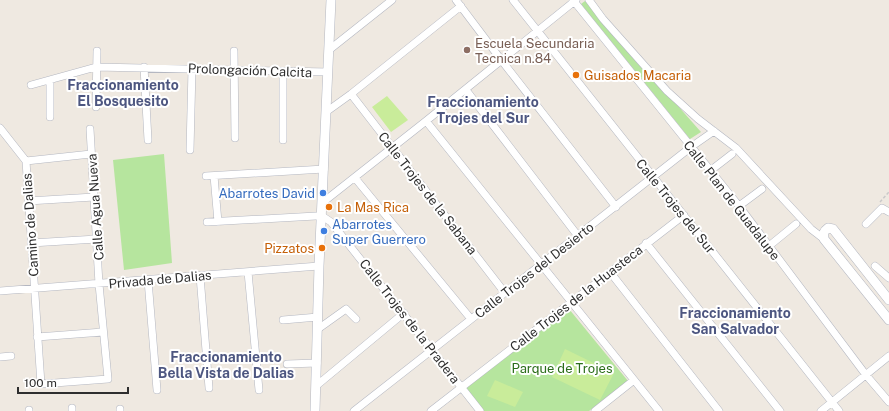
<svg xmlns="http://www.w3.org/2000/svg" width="889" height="411" font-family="'Public Sans',sans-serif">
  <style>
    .green { fill: #b6e59e }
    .pitch { fill: #c9ec9a }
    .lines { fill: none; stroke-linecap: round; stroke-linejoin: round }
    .street-casing { stroke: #b4b7c1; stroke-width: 8 }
    .secondary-casing { stroke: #b4b7c1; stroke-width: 10 }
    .path { stroke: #c9c9c9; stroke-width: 1.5; stroke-dasharray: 3 2; stroke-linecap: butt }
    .street { stroke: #fff; stroke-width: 7 }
    .secondary { stroke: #fff; stroke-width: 9 }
    .education-dot { fill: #8d6e63; stroke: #fff; stroke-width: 1.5 }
    .food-dot { fill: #e8710a; stroke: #fff; stroke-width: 1.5 }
    .shop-dot { fill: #3f7fe0; stroke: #fff; stroke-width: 1.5 }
    .labels { text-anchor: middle; stroke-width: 4; stroke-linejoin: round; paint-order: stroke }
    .education-label { font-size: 13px; fill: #785e54; stroke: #fff; text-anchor: start }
    .street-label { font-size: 13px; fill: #2e2e2e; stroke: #fff }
    .food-label { font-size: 13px; fill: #c56008; stroke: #fff; text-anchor: start }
    .shop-label { font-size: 13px; fill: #366cbe; stroke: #fff; text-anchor: end }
    .park-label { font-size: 13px; fill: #2c6e1b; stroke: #fff }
    .neighbourhood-label { font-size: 14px; font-weight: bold; fill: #4d5680; stroke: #fff }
  </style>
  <rect width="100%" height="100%" fill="#efe9e1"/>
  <path class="green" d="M585,1L701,132L690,139L581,4Z
    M164,154L172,263L124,270L113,160Z
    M569,309L628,381L589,411H484L466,388Z"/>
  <path class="pitch" d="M387,96L408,120L391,132L372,107Z
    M565,349L614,373L600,400L552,377Z
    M495,380L523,392L515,407L487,396Z"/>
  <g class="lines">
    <g class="street-casing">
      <path id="street" d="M456,0L502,61L616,207
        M513,0L839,411
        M573,0L739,206L866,375L889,402
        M589,0L603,19L667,91L698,119L736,148L811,229L824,239
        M329,50L392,0
        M234,51L235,138
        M144,67L148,140
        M283,71V140
        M31,85L96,67L328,72
        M466,90L578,236
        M351,94L505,293
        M96,107L97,51
        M326,112L351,94L461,6
        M50,117V80
        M426,121L659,411
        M0,128L26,161
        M190,150L192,69
        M26,161L41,384L108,379L99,284L90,129
        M26,161L91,154
        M710,171L732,154
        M206,176L324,169
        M214,176L218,222
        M355,178L471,319
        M28,201L94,197
        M322,203L426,121L576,0
        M739,206L762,189
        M207,222L316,216H322L331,222L480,411
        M866,224L882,208L889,212
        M31,243L97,239
        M646,243L780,411
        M769,246L796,224
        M875,266L889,278
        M248,272L259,390
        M610,272L719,411
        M200,276L209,388
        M148,280L157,390
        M0,291L319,266
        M283,320L318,317
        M318,329L346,309L356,319
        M37,337L103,332
        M0,357L11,356
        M287,364L317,363
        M316,386L404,313
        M72,408V411
        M120,409V411
        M29,410V411
        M354,411L691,147L714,131
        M431,411L684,215
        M595,411L634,380
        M821,411L889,356"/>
    </g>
    <g class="secondary-casing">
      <path id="secondary" d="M889,300L833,229L828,228C824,231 823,233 824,239L889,320
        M315,411L319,266L331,0"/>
    </g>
    <path class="path" d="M880,202L889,192"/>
    <use href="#street" class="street"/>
    <use href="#secondary" class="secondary"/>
  </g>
  <circle class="education-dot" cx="467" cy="50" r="4"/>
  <g class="food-dot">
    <circle cx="576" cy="75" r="4"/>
    <circle cx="329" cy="207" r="4"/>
    <circle cx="322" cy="248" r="4"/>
  </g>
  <g class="shop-dot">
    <circle cx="323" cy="193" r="4"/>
    <circle cx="324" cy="231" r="4"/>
  </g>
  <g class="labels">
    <g class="education-label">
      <text x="475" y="48">Escuela Secundaria<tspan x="475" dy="15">Tecnica n.84</tspan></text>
    </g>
    <g class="street-label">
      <text transform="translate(250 70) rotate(2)" y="5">Prolongación Calcita</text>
      <text transform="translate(428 193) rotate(52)" y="5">Calle Trojes de la Sabana</text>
      <text transform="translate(732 200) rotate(52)" y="5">Calle Plan de Guadalupe</text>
      <text transform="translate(676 206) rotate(51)" y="5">Calle Trojes del Sur</text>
      <text transform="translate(95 207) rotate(-94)" y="5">Calle Agua Nueva</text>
      <text transform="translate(30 225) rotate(-94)" y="5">Camino de Dalias</text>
      <text transform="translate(534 270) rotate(-38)" y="5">Calle Trojes del Desierto</text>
      <text transform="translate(160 279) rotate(-5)" y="5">Privada de Dalias</text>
      <text transform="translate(576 298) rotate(-38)" y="5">Calle Trojes de la Huasteca</text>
      <text transform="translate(410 321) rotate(52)" y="5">Calle Trojes de la Pradera</text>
    </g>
    <g class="food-label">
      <text x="584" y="80">Guisados Macaria</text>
      <text x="337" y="212">La Mas Rica</text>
      <text x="314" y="253" text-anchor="end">Pizzatos</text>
    </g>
    <g class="shop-label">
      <text x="315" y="198">Abarrotes David</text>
      <text x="332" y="229" text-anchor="start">Abarrotes<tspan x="332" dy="15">Super Guerrero</tspan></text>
    </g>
    <g class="park-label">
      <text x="562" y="373">Parque de Trojes</text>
    </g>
    <g class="neighbourhood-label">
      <text x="123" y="90">Fraccionamiento<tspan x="123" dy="16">El Bosquesito</tspan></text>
      <text x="483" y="107">Fraccionamiento<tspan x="483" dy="16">Trojes del Sur</tspan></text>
      <text x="735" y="318">Fraccionamiento<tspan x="735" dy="16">San Salvador</tspan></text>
      <text x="226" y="362">Fraccionamiento<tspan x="226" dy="16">Bella Vista de Dalias</tspan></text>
    </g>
  </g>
  <path d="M18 387v6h110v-6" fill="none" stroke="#2e2e2e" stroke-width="2"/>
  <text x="24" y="387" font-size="12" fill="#2e2e2e" stroke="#ffffff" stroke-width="3" paint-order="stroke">100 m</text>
</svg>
